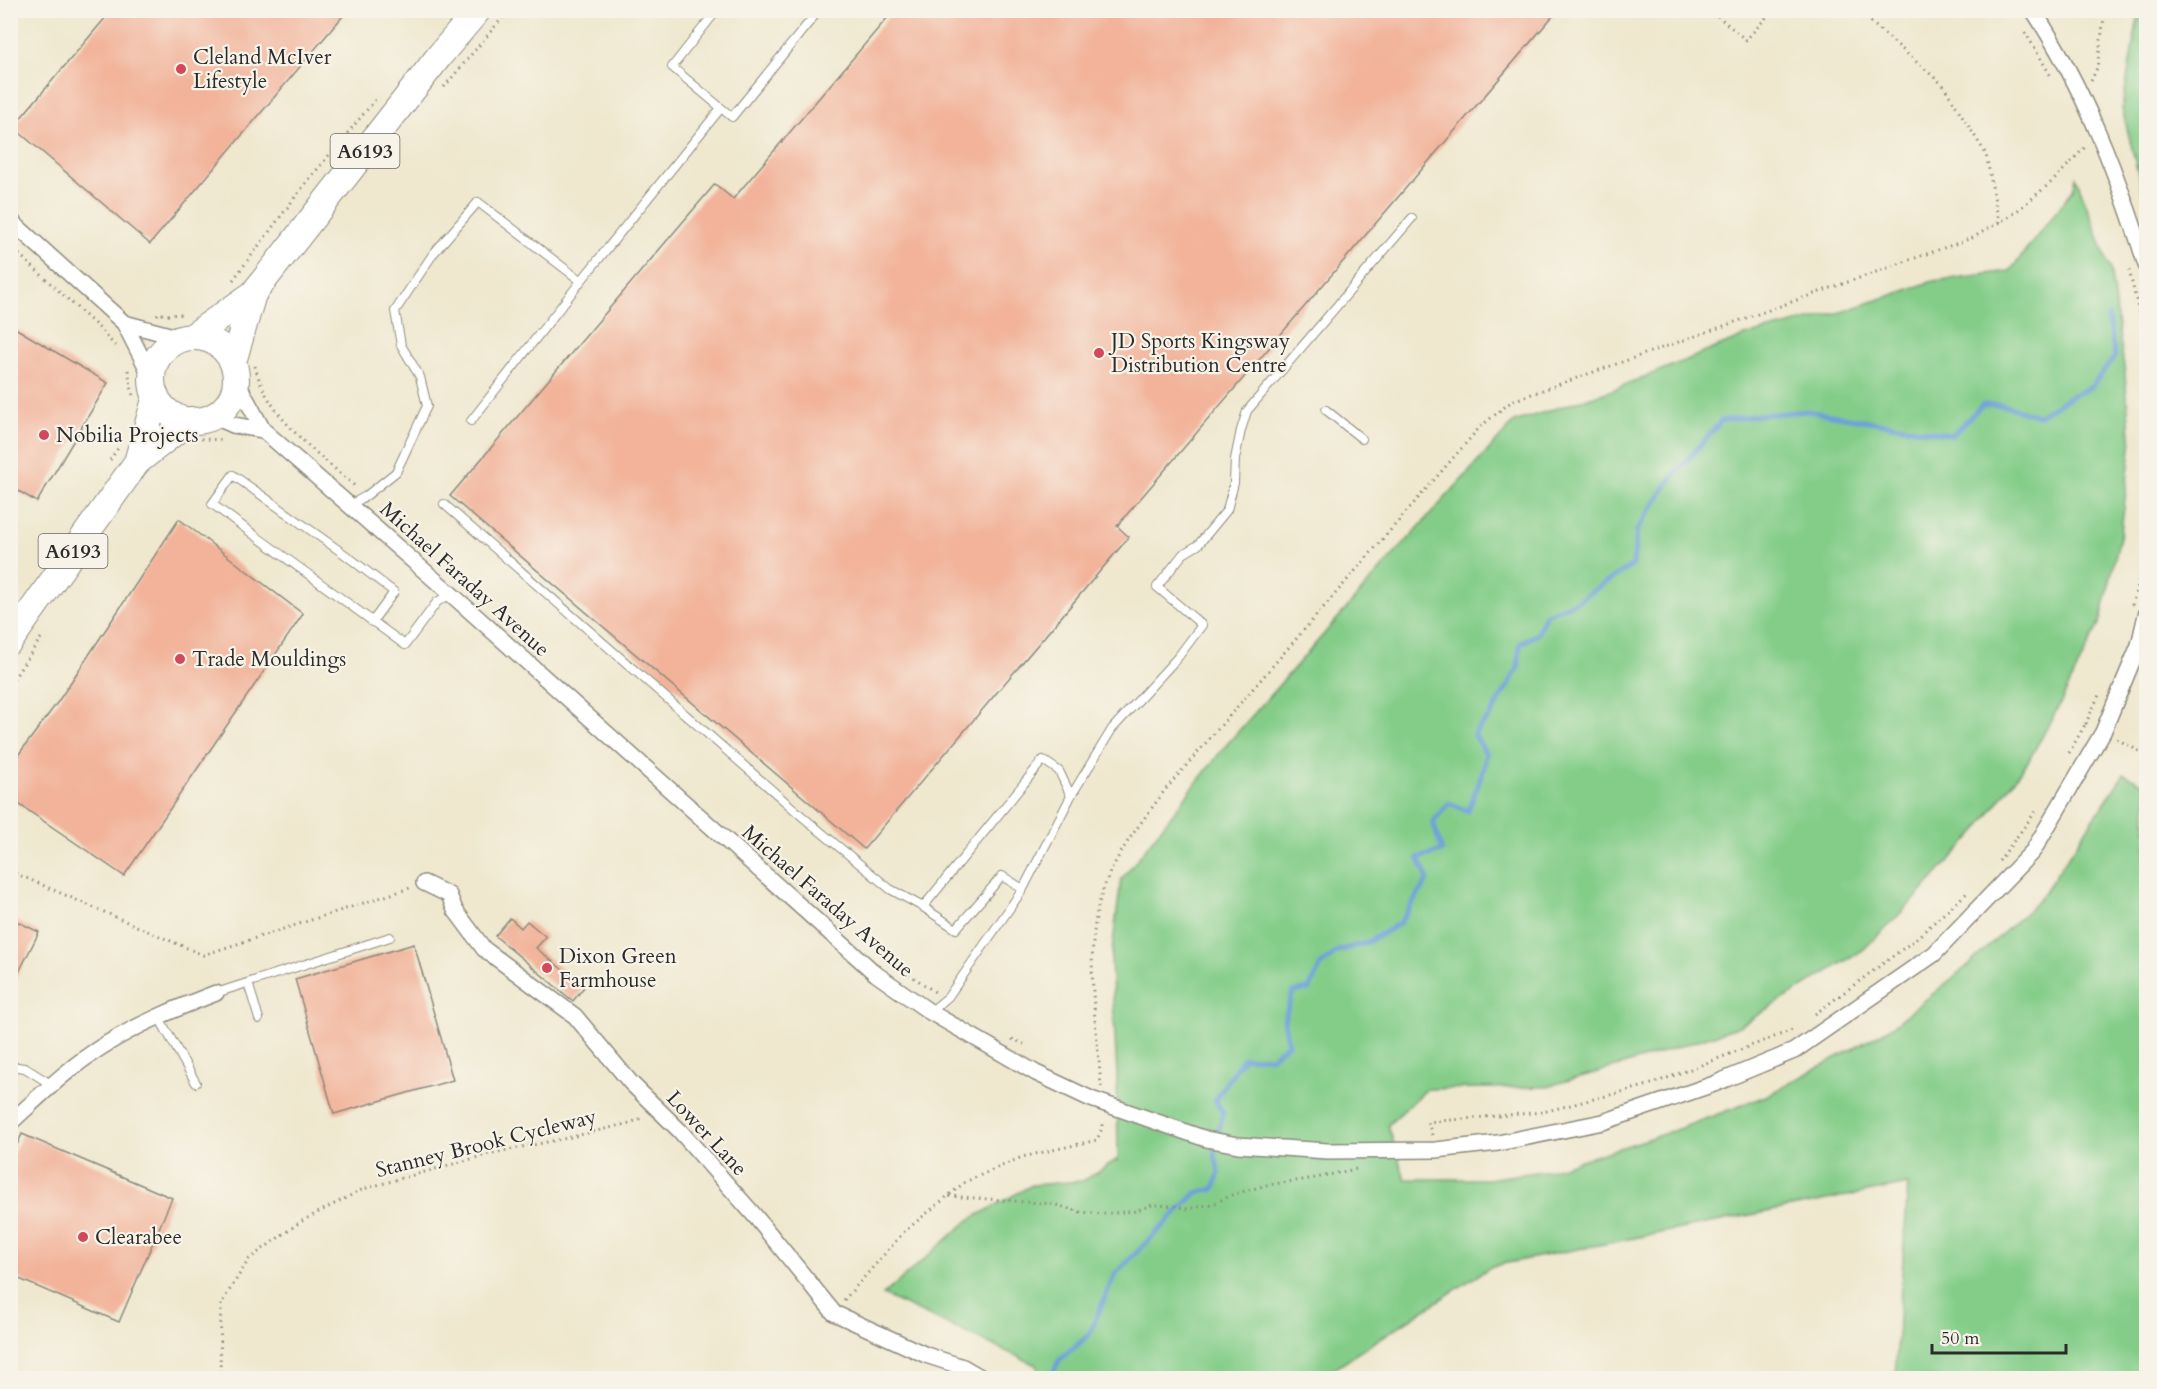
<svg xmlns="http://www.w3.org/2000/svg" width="2157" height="1389" font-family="Cardo,serif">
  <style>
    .green { fill: #84cd89; stroke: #587c5a; stroke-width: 1.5 }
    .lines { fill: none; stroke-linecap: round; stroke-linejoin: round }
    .stream { stroke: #6da0d8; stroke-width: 5 }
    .building { fill: #f2b39a }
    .service-casing { stroke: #8d8a7d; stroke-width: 10 }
    .minor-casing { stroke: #8d8a7d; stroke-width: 18 }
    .trunk-casing { stroke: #8d8a7d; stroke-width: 28 }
    .path { stroke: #8d8a7d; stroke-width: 3; stroke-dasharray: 1.5 4.5; stroke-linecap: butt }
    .service { stroke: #fff; stroke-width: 8 }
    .minor { stroke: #fff; stroke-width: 15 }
    .trunk { stroke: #fff; stroke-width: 26 }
    .poi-dot { fill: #d1495b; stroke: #f7f3e8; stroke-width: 2 }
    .labels { text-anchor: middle; stroke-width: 4.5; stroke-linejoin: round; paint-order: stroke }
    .shield { fill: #f7f3e8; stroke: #686764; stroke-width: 1.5 }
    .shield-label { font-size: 20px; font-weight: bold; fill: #2b2b2b }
    .poi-label { font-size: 21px; fill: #2b2b2b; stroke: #f7f3e8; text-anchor: start }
    .street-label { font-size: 21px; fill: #2b2b2b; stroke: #f7f3e8 }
  </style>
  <rect width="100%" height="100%" fill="#f7f3e8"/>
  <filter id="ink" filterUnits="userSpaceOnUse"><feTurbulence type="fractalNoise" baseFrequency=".0167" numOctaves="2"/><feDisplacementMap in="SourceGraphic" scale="12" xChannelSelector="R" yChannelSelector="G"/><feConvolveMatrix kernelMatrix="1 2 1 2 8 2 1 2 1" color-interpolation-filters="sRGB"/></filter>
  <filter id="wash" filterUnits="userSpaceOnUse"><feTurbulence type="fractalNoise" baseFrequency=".008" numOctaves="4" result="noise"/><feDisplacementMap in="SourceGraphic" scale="24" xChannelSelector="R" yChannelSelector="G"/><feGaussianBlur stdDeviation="1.35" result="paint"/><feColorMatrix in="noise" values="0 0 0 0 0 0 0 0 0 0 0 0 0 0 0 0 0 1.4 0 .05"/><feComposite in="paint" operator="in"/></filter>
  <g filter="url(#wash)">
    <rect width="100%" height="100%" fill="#efe8cf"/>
    <path class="green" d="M2139,11H2146V205L2122,108Z
      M2076,177L2110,269L2125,374L2131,448L2121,532L2101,620L2060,704L2029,760L1979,828L1914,900L1863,950L1740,1026L1633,1062L1545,1087L1427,1089L1388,1125L1405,1179H1488L1550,1170L1673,1131L1766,1096L1889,1029L1965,968L2039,900L2124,774L2146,785V1378H1895L1908,1184L1492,1266L1319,1378H1040L1036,1365L883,1295L969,1220L1032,1185L1083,1181L1118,1159L1117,1075L1111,959L1121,880L1222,750L1390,559L1514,422L1610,391L1745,336L1845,311L1933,281L2010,271L2073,190Z"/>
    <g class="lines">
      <path class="stream" d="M1050,1378L1060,1359L1089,1335L1115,1274L1196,1193L1214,1189L1219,1173L1214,1150L1223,1113L1215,1100L1243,1058L1271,1057L1288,1044L1284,1020L1293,992L1309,989L1321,965L1338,951L1368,942L1400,923L1428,879L1418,858L1442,851L1433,822L1449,803L1468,811L1484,768L1486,754L1474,734L1491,715L1518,668L1520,644L1537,634L1546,614L1574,603L1633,565L1637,530L1671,479L1721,421L1760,415L1807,411L1952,435L1982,405H2002L2038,416L2071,396L2091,387L2115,357L2108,316"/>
    </g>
    <g id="blocks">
      <path class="building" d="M112,10H348L150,244L13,127Z
        M894,10H1558L1117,526L1129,537L864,849L450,496L715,184L733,199Z
        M10,325L108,383L37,502L10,486Z
        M179,519L303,614L124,876L10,798V766L57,703Z
        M10,918L39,932L10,990Z
        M510,918L521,928L527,921L546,937L536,948L584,987L573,1001L495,936Z
        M414,944L453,1080L334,1114L295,979Z
        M22,1134L172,1198L119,1322L10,1275V1160Z"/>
    </g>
  </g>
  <g filter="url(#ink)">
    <use href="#blocks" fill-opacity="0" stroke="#8d8a7d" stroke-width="1.5"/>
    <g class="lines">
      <g class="service-casing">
        <path id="service" d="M717,10L672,67L732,117L819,10
          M1326,410L1362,439
          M471,421L581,281L721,108
          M444,504L804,818L890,889L923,907L1043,760L1059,771L1071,796
          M350,505L366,496L396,472L427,406L420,377L401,345L395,311L433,254L478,202L581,281
          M372,622L394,592L347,556L233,475L212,504L405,645L437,602L451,594
          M923,907L956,929L1002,876L1023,889
          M248,983L259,1019
          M216,993L390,937
          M930,1012L948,997L1023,889L1071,796L1112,729L1178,657L1202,625L1157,587L1183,554L1198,545L1227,510L1234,483L1235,459L1241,430L1247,411L1412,218
          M158,1016L196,1083
          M10,1066L25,1068L52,1085"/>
      </g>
      <g class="minor-casing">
        <path id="minor" d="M2033,10C2085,89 2118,176 2146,265
          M10,220L124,323L152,378
          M124,323L181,338
          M236,380L263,430L451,594L876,974L930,1012L1036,1073L1091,1099L1206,1139L1238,1145L1328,1151L1436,1150L1498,1143L1603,1122L1714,1084L1794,1051L1934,954L2033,851L2103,732L2139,645L2146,615
          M213,416L233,425L263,430
          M424,883L449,895L455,910L484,949L575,1016L631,1083L680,1131L755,1216L834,1313L926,1355L963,1367L982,1378
          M10,1123C40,1096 69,1067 103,1046C138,1024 177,1008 216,993"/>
      </g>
      <g class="trunk-casing">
        <path id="trunk" d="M193,336L253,294L440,55L478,10
          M152 379a42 42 0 1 1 84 0a42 42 0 1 1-84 0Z
          M233,362L253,294
          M137,462L156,396
          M10,641L137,462L190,420"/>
      </g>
      <path class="path" d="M1857,10L1943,85L1986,154L1999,223
        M2013,10L2018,18
        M1713,12L1746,40L1773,10
        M2025,32L2052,78
        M2091,81L2097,68L2105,10
        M444,87L509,10
        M10,246L99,328L117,348
        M2129,270L2143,329L2146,356
        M233,280L305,184L376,99
        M157,315L158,313L167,315L184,314
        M255,366C268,419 318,453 357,488
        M128,370L133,396
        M201,439L224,440
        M110,460L118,448
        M2132,605L2139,580L2146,536
        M10,684L41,638
        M2087,724L2086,723L2099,695
        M2117,739L2146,755
        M2069,753L2086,723
        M1999,861L2036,811
        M10,871L203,955L410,888
        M884,957L935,992
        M1815,1014L1912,942L1969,891
        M1012,1039L1024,1044
        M1101,1087C1097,1025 1082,946 1104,887C1117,851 1143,821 1165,790L1480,427L1512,401L1972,238L2012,215L2054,180L2087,145
        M1432,1135L1428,1122L1543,1112L1649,1085L1795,1029
        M949,1196L1053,1204L1080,1212L1105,1214L1135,1211L1152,1205L1174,1206L1187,1209L1213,1204L1234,1194L1267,1185L1316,1178L1360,1168
        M844,1300L905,1231L965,1182L1022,1157L1097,1140L1103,1126V1121
        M220,1378L221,1304L249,1259L300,1222L363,1189L493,1153L567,1138L630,1123L644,1117"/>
      <use href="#service" class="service"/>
      <use href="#minor" class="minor"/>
      <use href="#trunk" class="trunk"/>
    </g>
  </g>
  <g class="poi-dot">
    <circle cx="181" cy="69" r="6"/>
    <circle cx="1099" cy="353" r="6"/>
    <circle cx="44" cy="435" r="6"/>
    <circle cx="180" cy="659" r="6"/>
    <circle cx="547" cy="968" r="6"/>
    <circle cx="83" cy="1237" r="6"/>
  </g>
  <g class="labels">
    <g class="shield">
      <rect x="330.5" y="134" width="69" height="34" rx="4.5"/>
      <rect x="38.5" y="534" width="69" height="34" rx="4.5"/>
    </g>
    <g class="shield-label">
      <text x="365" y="158">A6193</text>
      <text x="73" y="558">A6193</text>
    </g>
    <g class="poi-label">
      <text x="193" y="64">Cleland McIver<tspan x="193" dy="24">Lifestyle</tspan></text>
      <text x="1111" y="348">JD Sports Kingsway<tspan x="1111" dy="24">Distribution Centre</tspan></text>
      <text x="56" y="442">Nobilia Projects</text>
      <text x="192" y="666">Trade Mouldings</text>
      <text x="559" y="963">Dixon Green<tspan x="559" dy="24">Farmhouse</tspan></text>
      <text x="95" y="1244">Clearabee</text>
    </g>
    <g class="street-label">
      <text transform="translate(465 579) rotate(42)" y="7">Michael Faraday Avenue</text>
      <text transform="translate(828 901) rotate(41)" y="7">Michael Faraday Avenue</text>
      <text transform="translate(707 1133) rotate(47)" y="7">Lower Lane</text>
      <text transform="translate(486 1143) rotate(-14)" y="7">Stanney Brook Cycleway</text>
    </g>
  </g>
  <rect width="2157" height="1389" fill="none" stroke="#f7f3e8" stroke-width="36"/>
  <path d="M1932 1344v9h134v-9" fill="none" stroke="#2b2b2b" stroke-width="3"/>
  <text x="1941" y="1344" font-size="18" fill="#2b2b2b" stroke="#f7f3e8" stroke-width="4.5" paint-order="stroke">50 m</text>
</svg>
